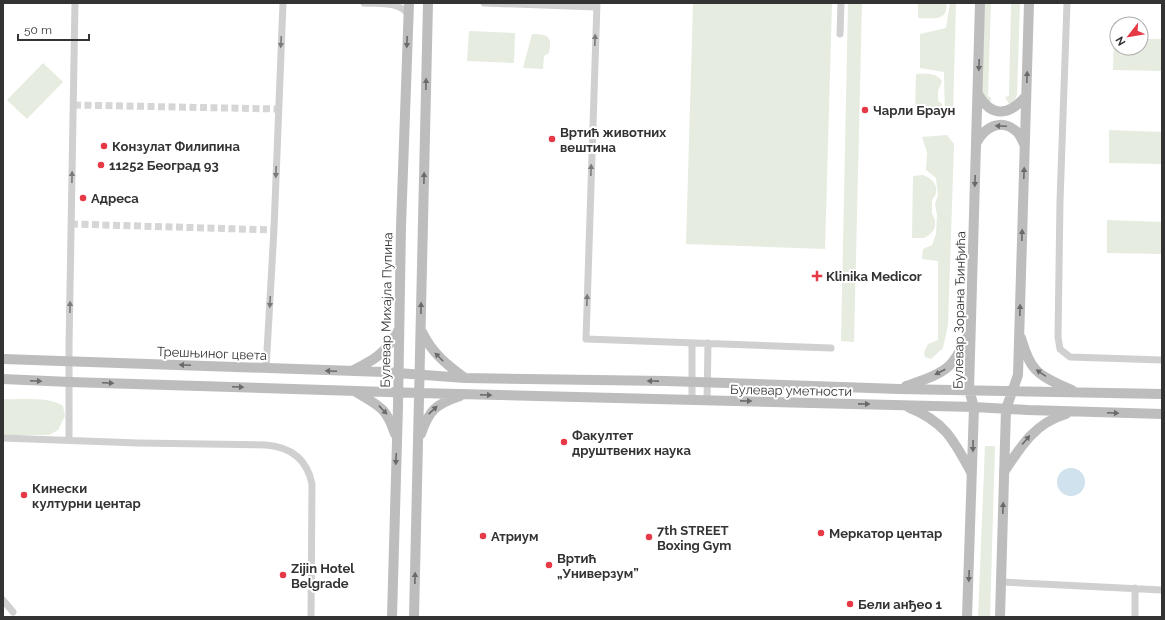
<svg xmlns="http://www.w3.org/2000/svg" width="1165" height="620" font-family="Raleway,sans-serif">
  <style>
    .green { fill: #e6ecdf }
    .water { fill: #cfe2ee }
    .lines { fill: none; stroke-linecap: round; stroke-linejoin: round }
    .street-tunnel { stroke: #d6d6d6; stroke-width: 7; stroke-dasharray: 7 3.5; stroke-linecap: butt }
    .street { stroke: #d0d0d0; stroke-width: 7 }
    .secondary { stroke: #bdbdbd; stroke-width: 10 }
    .oneway { fill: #7a7a7a }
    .oneway2 { fill: #6a6a6a }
    .poi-dot { fill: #e63946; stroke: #fff; stroke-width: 1.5 }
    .labels { text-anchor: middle; stroke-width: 4; stroke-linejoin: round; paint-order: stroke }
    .poi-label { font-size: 13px; font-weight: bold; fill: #333; stroke: #fff; text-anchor: start }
    .street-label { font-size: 13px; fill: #333; stroke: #fff }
  </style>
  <rect width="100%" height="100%" fill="#fff"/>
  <path class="green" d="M693,3H832L825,249L686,244Z
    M848,3H862L854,342L841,341Z
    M918,3H946C949,22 931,18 918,18Z
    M950,3H956L953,114L945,116L944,72L920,68V34L946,28Z
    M983,3H991L988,96L991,98V102H988L980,89Z
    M1011,3H1020L1017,95L1013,103L1009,104L1005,97L1009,96Z
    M469,31L515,33L514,63L467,61Z
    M532,34C547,34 553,36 549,53L544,56L543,69L523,68Z
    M1114,37L1117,38V48H1141V39H1162V71L1113,70Z
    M43,63L63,82L27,119L7,100Z
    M916,74C926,74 936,72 942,81L938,91V101L942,104V107L940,110H915Z
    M1109,130L1162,132V164L1109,163Z
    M947,135L954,144L948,325L943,348L931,359L925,357L924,352L928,344L938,340V261L922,259L923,249L932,245L936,234L937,215L935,204L938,195L936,178L926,170L927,152L922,137Z
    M923,175C935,179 941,190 932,200V213L935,220V226L933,231L929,235L924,238H912L913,176Z
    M1107,220L1162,222V254L1107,253Z
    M3,399C20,400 49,396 63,406L65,416L58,430L49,435H3Z
    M985,446H995L990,617H978Z"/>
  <path class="water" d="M1057 482a14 14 0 1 1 28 0a14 14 0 1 1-28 0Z"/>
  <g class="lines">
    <path class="street-tunnel" d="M74,105L278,109
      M71,224L274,230"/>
    <path class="street" d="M364,3C378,4 399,1 408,14
      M484,3L596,7
      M597,3L586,339L831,348
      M1067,3L1060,201L1058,337L1060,349L1070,357L1162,360
      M840,34L841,3
      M266,369L274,229L283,3
      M692,400V343
      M707,401L708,343
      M3,438L138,443L266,445C291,447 307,459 312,484L311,617
      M69,440V346L75,3
      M1001,582L1162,590
      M3,600L13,612
      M1135,617V588"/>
    <path class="secondary" d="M978,94C992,119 1010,115 1026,96
      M977,142C985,127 1001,118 1016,131C1020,134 1022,140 1024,144
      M422,332C432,353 447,365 465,378
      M1021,338C1024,348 1028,362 1036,370C1045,379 1060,385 1072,390
      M3,359L384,372L465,378L666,381L899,389L1162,394
      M352,371C374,360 385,354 398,331
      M3,379L70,382L419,393L974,407L1028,410L1162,414
      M906,386C920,381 938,376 949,366C958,357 963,345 969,334
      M356,392C379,406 386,407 395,434
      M908,407C945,422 953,439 971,472
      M421,434C429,410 436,404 460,396
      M1004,472C1021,446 1035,423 1066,414
      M392,617L398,406L401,226L409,3
      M414,617L428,3
      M967,617L974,407L969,390L980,3
      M1000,617L1006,409L1018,375L1029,3"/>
  </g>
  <defs><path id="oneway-solid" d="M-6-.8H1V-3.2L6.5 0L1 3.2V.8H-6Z"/></defs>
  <g class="oneway">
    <use href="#oneway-solid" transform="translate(595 40) rotate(-88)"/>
    <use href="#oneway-solid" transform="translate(281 42) rotate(93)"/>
    <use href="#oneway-solid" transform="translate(591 170) rotate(-88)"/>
    <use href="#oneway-solid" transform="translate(276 172) rotate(92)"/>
    <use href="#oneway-solid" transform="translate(72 177) rotate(-89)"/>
    <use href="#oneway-solid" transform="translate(587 300) rotate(-88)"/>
    <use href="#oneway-solid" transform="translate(270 302) rotate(93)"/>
    <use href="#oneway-solid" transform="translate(70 307) rotate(-89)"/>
  </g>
  <g class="oneway2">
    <use href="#oneway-solid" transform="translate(407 42) rotate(92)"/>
    <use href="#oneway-solid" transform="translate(979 65) rotate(92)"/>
    <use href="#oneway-solid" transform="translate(1027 77) rotate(-88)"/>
    <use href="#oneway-solid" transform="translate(426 84) rotate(-89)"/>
    <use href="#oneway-solid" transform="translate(1001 126) rotate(-177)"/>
    <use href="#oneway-solid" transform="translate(1024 173) rotate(-88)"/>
    <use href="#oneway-solid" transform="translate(424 178) rotate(-89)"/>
    <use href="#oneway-solid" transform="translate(975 181) rotate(92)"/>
    <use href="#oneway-solid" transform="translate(1022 235) rotate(-88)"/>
    <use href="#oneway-solid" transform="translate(421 308) rotate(-89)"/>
    <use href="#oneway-solid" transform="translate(1020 310) rotate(-88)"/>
    <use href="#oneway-solid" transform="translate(439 357) rotate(-135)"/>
    <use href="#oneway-solid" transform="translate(185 365) rotate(-178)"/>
    <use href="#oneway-solid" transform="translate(331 371) rotate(-178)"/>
    <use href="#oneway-solid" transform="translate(940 372) rotate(152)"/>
    <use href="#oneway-solid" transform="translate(1041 373) rotate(-146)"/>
    <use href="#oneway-solid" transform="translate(36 381) rotate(3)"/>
    <use href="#oneway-solid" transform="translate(653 381) rotate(-179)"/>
    <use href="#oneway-solid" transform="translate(108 383) rotate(2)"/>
    <use href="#oneway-solid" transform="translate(238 387) rotate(2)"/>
    <use href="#oneway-solid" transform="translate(486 395) rotate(2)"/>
    <use href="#oneway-solid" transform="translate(746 401) rotate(1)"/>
    <use href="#oneway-solid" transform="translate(864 404) rotate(1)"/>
    <use href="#oneway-solid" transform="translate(383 410) rotate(47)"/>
    <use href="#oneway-solid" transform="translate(433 410) rotate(-43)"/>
    <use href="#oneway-solid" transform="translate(1113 413) rotate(2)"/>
    <use href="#oneway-solid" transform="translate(1026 440) rotate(-50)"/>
    <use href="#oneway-solid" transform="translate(973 446) rotate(91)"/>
    <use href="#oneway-solid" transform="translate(396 459) rotate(93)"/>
    <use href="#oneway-solid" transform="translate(1003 508) rotate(-88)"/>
    <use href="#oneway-solid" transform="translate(969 576) rotate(92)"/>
    <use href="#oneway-solid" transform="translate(415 578) rotate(-89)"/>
  </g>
  <g class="poi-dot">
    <circle cx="865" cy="110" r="4"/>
    <circle cx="552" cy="139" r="4"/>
    <circle cx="104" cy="146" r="4"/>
    <circle cx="101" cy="165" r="4"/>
    <circle cx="83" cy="198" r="4"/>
    <path d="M815 270h4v4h4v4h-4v4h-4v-4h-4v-4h4z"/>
    <circle cx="564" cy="442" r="4"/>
    <circle cx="24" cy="495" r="4"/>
    <circle cx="821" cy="533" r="4"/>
    <circle cx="483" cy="536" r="4"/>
    <circle cx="649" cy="537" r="4"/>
    <circle cx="549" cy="565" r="4"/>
    <circle cx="283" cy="575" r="4"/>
    <circle cx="850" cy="604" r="4"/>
  </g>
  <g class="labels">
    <g class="poi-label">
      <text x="873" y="115">Чарли Браун</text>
      <text x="560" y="137">Вртић животних<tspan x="560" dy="15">вештина</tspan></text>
      <text x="112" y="151">Конзулат Филипина</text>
      <text x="109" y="170">11252 Београд 93</text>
      <text x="91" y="203">Адреса</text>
      <text x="826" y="281">Klinika Medicor</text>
      <text x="572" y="440">Факултет<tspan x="572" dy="15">друштвених наука</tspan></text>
      <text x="32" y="493">Кинески<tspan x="32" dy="15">културни центар</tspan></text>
      <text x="657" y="535">7th STREET<tspan x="657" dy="15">Boxing Gym</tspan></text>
      <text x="829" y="538">Меркатор центар</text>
      <text x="491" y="541">Атриум</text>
      <text x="557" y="563">Вртић<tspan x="557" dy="15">„Универзум”</tspan></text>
      <text x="291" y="573">Zijin Hotel<tspan x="291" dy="15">Belgrade</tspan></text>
      <text x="858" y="609">Бели анђео 1</text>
    </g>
    <g class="street-label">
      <text transform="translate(386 310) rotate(-89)" y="5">Булевар Михајла Пупина</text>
      <text transform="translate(959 310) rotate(-89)" y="5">Булевар Зорана Ђинђића</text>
      <text transform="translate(212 353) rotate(2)" y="5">Трешњиног цвета</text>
      <text transform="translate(791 390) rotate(1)" y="5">Булевар уметности</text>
    </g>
  </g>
  <rect width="1165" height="620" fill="none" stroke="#333333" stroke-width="8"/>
  <g transform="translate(1129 36) rotate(239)"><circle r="19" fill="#ffffff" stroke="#adadad"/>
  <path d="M0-3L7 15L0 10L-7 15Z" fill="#e63946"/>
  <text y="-6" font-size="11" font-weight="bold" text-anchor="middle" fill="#333333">N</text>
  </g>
  <path d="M18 34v6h71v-6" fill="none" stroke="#333333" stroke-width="2"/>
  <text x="24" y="34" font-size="12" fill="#333333" stroke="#ffffff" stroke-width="3" paint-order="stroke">50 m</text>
</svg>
